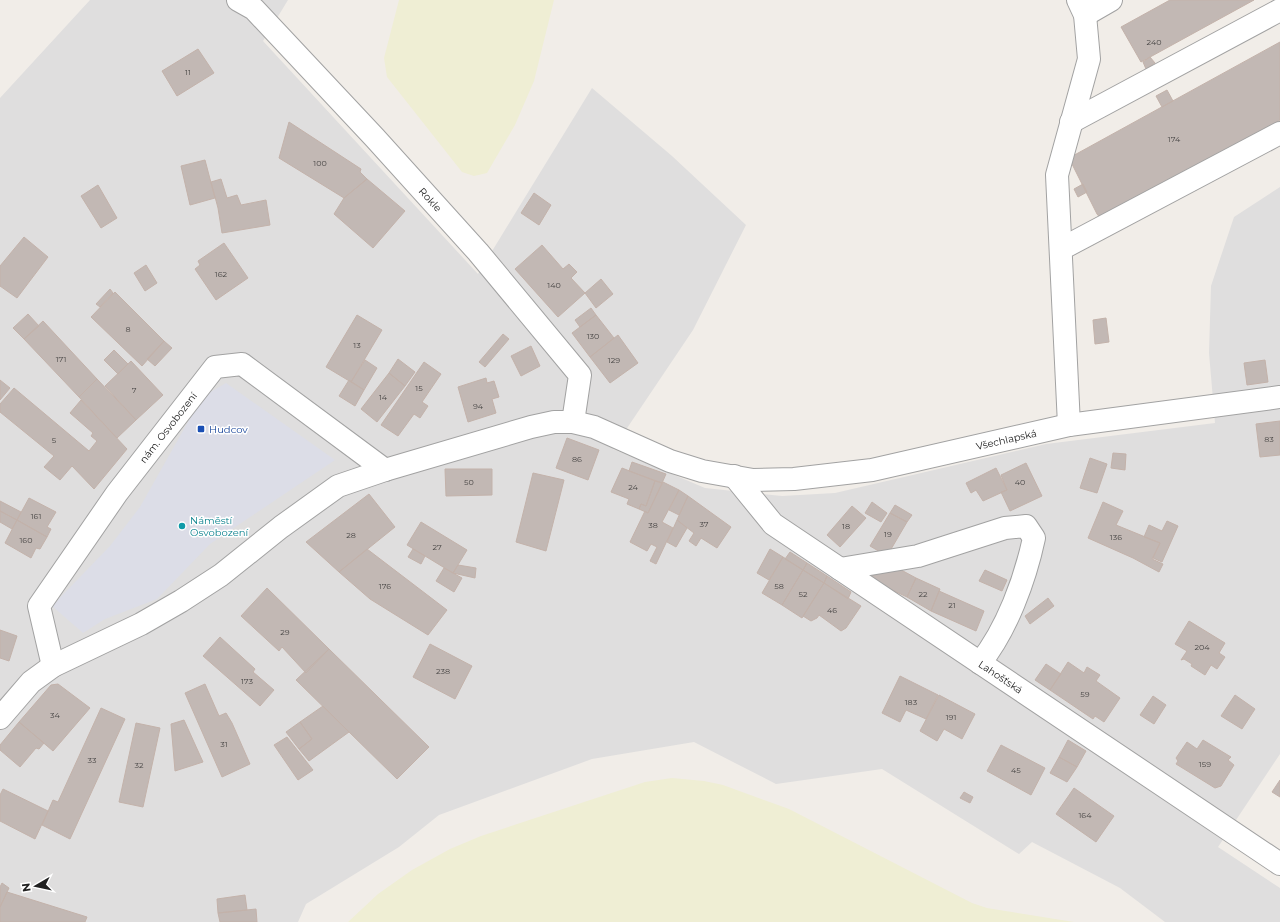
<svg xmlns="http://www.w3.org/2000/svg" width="1280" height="922" font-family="Montserrat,sans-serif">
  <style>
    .residential { fill: #dfdede }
    .farmland { fill: #efeed4 }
    .plaza { fill: #dcdde7 }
    .building { fill: #c2b8b4; stroke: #c3b2aa }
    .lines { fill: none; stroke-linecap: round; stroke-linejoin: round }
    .minor-casing { stroke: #a2a2a2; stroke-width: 24 }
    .minor { stroke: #fff; stroke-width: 22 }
    .transit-dot { fill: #1a4fb4; stroke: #fff; stroke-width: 1.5 }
    .culture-dot { fill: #0f9aa8; stroke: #fff; stroke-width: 1.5 }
    .labels { text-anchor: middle; stroke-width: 3; stroke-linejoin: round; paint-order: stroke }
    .number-label { font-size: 8px; fill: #494746 }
    .street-label { font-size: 10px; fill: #212121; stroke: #fff }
    .transit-label { font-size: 10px; fill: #164399; stroke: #fff; text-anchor: start }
    .culture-label { font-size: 10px; fill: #0d838f; stroke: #fff; text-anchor: start }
  </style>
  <rect width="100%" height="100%" fill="#f1ede8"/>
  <path class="residential" d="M90,0H288L263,41L478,274L592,88L672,156L746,225L693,330L613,449L705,488L782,496L835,493L1046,444L1215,423L1209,353L1211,286L1234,217L1280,187V754L1218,847L1280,888V922H1165L1120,888L1032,842L1019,854L882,769L776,784L694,742L592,759L439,815L399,847L306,904L298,922H0V98Z"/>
  <path class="farmland" d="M399,0H554L534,81L515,125L487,173L474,176L462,172L387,77L384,58Z
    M672,778L704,781L723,785L789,809L972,903L987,908L1074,922H348L378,894L412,870L450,849L481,836L645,782Z"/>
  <path class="plaza" d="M226,383L335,460L210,544L157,599L105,619L83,633L52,606L110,546L140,507L202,397Z"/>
  <path class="building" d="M1170,0H1254L1141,62L1121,27Z
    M1280,42V120L1102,220L1097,214L1069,158Z
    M198,49L214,73L177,96L162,71Z
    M1150,57L1155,63L1146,69L1143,62Z
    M1167,90L1173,101L1162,107L1156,96Z
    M289,122L361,169L360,172L367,179L344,198L279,158Z
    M205,160L215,198L190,205L181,166Z
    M221,179L227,198L237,195L241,205L266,200L270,225L222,233L218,208L211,182Z
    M367,179L405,211L373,248L334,214L344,198Z
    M1083,184L1087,192L1078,197L1074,189Z
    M98,185L117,218L101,228L81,196Z
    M534,193L551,205L539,225L521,213Z
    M24,237L48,257L17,298L0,286V266Z
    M224,243L248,278L216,300L195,269L200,265L198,261Z
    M542,245L563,269L569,264L577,272L571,278L585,293L558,317L515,269Z
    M146,265L157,283L145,291L134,273Z
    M601,279L613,294L596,308L585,293Z
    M110,289L113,293L100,307L96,304Z
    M115,292L164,341L142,366L91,317Z
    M591,308L596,315L580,327L575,320Z
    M28,314L39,326L24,339L13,328Z
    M357,315L382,330L351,382L326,367Z
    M596,315L614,338L590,357L572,333Z
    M1106,318L1109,342L1095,344L1093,320Z
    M43,321L97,379L79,397L24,339Z
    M503,334L509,339L485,367L479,362Z
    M618,335L638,363L610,383L590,357Z
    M164,341L172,348L155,366L147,359Z
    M531,346L540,366L521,376L511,356Z
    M114,350L128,364L118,374L104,360Z
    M398,359L415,372L405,386L389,373Z
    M365,360L377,368L364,390L351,382Z
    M1265,360L1268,382L1247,385L1244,363Z
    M131,361L163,395L136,420L105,386Z
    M424,362L441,374L422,402L428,406L420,418L414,414L398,436L381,425Z
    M389,373L405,386L377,422L361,409Z
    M486,378L487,383L494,381L499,397L492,399L496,413L468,422L458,387Z
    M97,379L136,420L117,438L79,397Z
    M0,380L10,388L0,400Z
    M349,380L364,390L355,406L339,396Z
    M14,388L89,451L97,441L91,436L93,433L70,413L81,400L127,449L94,489L72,466L60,480L44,467L54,456L0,412V404Z
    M1280,421V455L1260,457L1256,424Z
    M567,438L599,450L588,480L556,468Z
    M1113,453L1126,454L1125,470L1111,468Z
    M1090,458L1107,464L1097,493L1080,488Z
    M632,462L666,474L662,483L629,471Z
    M1026,463L1042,496L1010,511L1001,492L1007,490L1001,475Z
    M622,468L655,481L646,506L641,504L639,509L627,504L629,499L611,492Z
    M996,468L1007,490L983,501L976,490L971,493L966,483Z
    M445,469H492V495L446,496Z
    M533,473L564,480L546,551L516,542Z
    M655,481L662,483L648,513L639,509L641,504L646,506Z
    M663,482L679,490L662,522L673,528L656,564L650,561L657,547L651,544L647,551L630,542L645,511L648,513Z
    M679,490L688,496L679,515L669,510Z
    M369,494L395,527L339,572L306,542Z
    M688,496L731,527L717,548L701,538L696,546L689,541L694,533L677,520Z
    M29,498L56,512L47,527L51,529L47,537L17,520Z
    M0,501L21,512L17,520L0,511Z
    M872,502L887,513L881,522L865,513Z
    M1103,502L1123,511L1116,525L1160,543L1152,559L1163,564L1159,572L1133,558L1088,538Z
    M895,505L912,515L907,522L890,513Z
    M852,506L866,518L840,547L827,535Z
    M0,511L17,520L12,529L0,522Z
    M890,513L907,522L887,556L870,546Z
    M17,520L47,537L40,549L36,548L31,558L5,543Z
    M677,520L687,528L676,547L667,542Z
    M1167,521L1178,526L1162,562L1153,558L1160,543L1144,537L1149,525L1162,531Z
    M421,522L467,550L453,573L407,545Z
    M367,549L447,610L428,635L370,599L339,572Z
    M413,549L425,556L421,564L408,557Z
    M770,549L783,557L769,580L757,573Z
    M790,552L807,563L803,570L785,559Z
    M783,557L803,570L782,605L762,593Z
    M807,563L827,576L824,583L803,570Z
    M890,564L916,578L907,597L871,580L877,566Z
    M458,565L476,568L475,578L453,573Z
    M444,568L462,578L454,592L436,581Z
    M803,570L824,583L802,618L782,605Z
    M985,570L1007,580L1002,591L979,581Z
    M827,576L851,592L848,599L824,583Z
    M916,578L940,589L931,611L907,597Z
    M824,583L861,606L846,628L841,631L819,615L817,618L811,621L803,616Z
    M267,588L329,649L306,673L282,647L279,651L241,616Z
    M939,591L984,611L976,631L931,611Z
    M1048,598L1054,606L1030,624L1025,616Z
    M1189,621L1225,643L1219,653L1225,657L1217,669L1211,665L1205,675L1191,666L1192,664L1184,659L1181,660L1187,651L1175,644Z
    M0,630L17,636L9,661L0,658Z
    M220,637L255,669L253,672L274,690L260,706L203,656Z
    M430,644L472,666L455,699L413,677Z
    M329,649L429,747L397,779L296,680Z
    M1068,662L1084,673L1087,667L1100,675L1096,681L1120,698L1104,722L1095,716L1093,719L1050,690Z
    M1046,664L1061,674L1050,690L1035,680Z
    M900,676L938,695L926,719L906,710L900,722L882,713Z
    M58,684L90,708L53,751L19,722L51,685Z
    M205,684L219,716L226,713L232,723L250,764L222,777L185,693Z
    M939,695L975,714L962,739L944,729L937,741L920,731Z
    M1235,695L1255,709L1242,729L1221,716Z
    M1153,696L1166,705L1154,724L1140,715Z
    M323,706L349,732L309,761L299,749L312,739L300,722Z
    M101,708L125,719L70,839L42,825L53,800L58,802Z
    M184,720L203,762L175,771L171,724Z
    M19,722L44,743L39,749L36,748L20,767L0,750V745Z
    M300,722L312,739L299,749L286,732Z
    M136,723L160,728L143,807L119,802Z
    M287,737L313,770L298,780L274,745Z
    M1068,740L1086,751L1077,767L1059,757Z
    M1203,740L1231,757L1228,760L1234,765L1221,786L1215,788L1176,764L1178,761L1176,758L1187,742L1197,749Z
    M1001,745L1045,768L1031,795L987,771Z
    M1059,757L1077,767L1067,782L1050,773Z
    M1280,780V797L1272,792Z
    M1074,788L1114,816L1096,842L1056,814Z
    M3,789L48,811L35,839L0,821V795Z
    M964,792L973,797L970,803L960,798Z
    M2,883L9,888L0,907V887Z
    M7,892L87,917L85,922H0V907Z
    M245,895L247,910L218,913L217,899Z
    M256,909L257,922H220L218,913Z"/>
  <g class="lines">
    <g class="minor-casing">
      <g id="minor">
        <path id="s1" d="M238,0L254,9L375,138L478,252L580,375L573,422"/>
        <path d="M1085,15L1111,0"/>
        <path d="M1071,122L1280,10"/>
        <path d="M1061,249L1280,133"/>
        <path d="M1069,425L1057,175L1089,59L1085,15L1078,0"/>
        <path id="s2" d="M734,476L773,524L1280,864"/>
        <path d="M840,569L918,556L1005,528L1026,526L1034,538C1025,580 1007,629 980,663"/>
        <path id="s3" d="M53,666L39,606L117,493L215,367L242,364L385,470"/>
        <path id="s4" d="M0,718L31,682L53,666L141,624L181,601L221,575L281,527L338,486L385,470L531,427L554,422H573L594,427L670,461L702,471L753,480L794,479L872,470L1069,425L1280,397"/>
      </g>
    </g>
    <use href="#minor" class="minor"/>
  </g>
  <rect class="transit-dot" x="197" y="425" width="8" height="8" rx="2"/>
  <circle class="culture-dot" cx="182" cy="526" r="4"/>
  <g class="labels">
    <g class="number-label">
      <text x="1154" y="45">240</text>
      <text x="188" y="75">11</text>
      <text x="1174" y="142">174</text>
      <text x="320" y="166">100</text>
      <text x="221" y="277">162</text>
      <text x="554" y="288">140</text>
      <text x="128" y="332">8</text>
      <text x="593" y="339">130</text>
      <text x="357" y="348">13</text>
      <text x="61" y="362">171</text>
      <text x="614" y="363">129</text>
      <text x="419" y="391">15</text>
      <text x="134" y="393">7</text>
      <text x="383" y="400">14</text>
      <text x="478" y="409">94</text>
      <text x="1269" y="442">83</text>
      <text x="54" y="443">5</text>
      <text x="577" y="462">86</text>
      <text x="469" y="485">50</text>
      <text x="1020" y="485">40</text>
      <text x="633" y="490">24</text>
      <text x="36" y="519">161</text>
      <text x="704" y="527">37</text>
      <text x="653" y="528">38</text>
      <text x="846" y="529">18</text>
      <text x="888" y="537">19</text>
      <text x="351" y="538">28</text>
      <text x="1116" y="540">136</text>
      <text x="26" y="543">160</text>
      <text x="437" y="550">27</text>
      <text x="385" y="589">176</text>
      <text x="779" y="589">58</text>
      <text x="803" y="597">52</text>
      <text x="923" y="597">22</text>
      <text x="952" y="608">21</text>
      <text x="832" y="613">46</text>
      <text x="285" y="635">29</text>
      <text x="1202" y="650">204</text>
      <text x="443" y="674">238</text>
      <text x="247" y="684">173</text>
      <text x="1085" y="697">59</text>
      <text x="911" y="705">183</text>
      <text x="55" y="718">34</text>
      <text x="951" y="720">191</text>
      <text x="224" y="747">31</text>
      <text x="92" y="763">33</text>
      <text x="1205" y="767">159</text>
      <text x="139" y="768">32</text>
      <text x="1016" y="773">45</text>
      <text x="1085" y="818">164</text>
    </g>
    <g class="street-label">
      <text dy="4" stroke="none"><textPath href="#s1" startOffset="278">Rokle</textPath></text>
      <text dy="4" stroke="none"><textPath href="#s3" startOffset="282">nám. Osvobození</textPath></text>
      <text dy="4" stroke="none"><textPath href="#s4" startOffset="1105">Všechlapská</textPath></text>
      <text dy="4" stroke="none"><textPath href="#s2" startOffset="336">Lahošťská</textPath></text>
    </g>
    <g class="transit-label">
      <text x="209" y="433">Hudcov</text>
    </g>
    <g class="culture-label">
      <text x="190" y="524">Náměstí<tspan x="190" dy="12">Osvobození</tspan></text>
    </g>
  </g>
  <g transform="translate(36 886) rotate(261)" stroke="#ffffff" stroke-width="3" paint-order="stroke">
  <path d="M0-3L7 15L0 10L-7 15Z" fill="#212121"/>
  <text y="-6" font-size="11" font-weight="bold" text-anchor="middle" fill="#212121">N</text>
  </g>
</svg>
